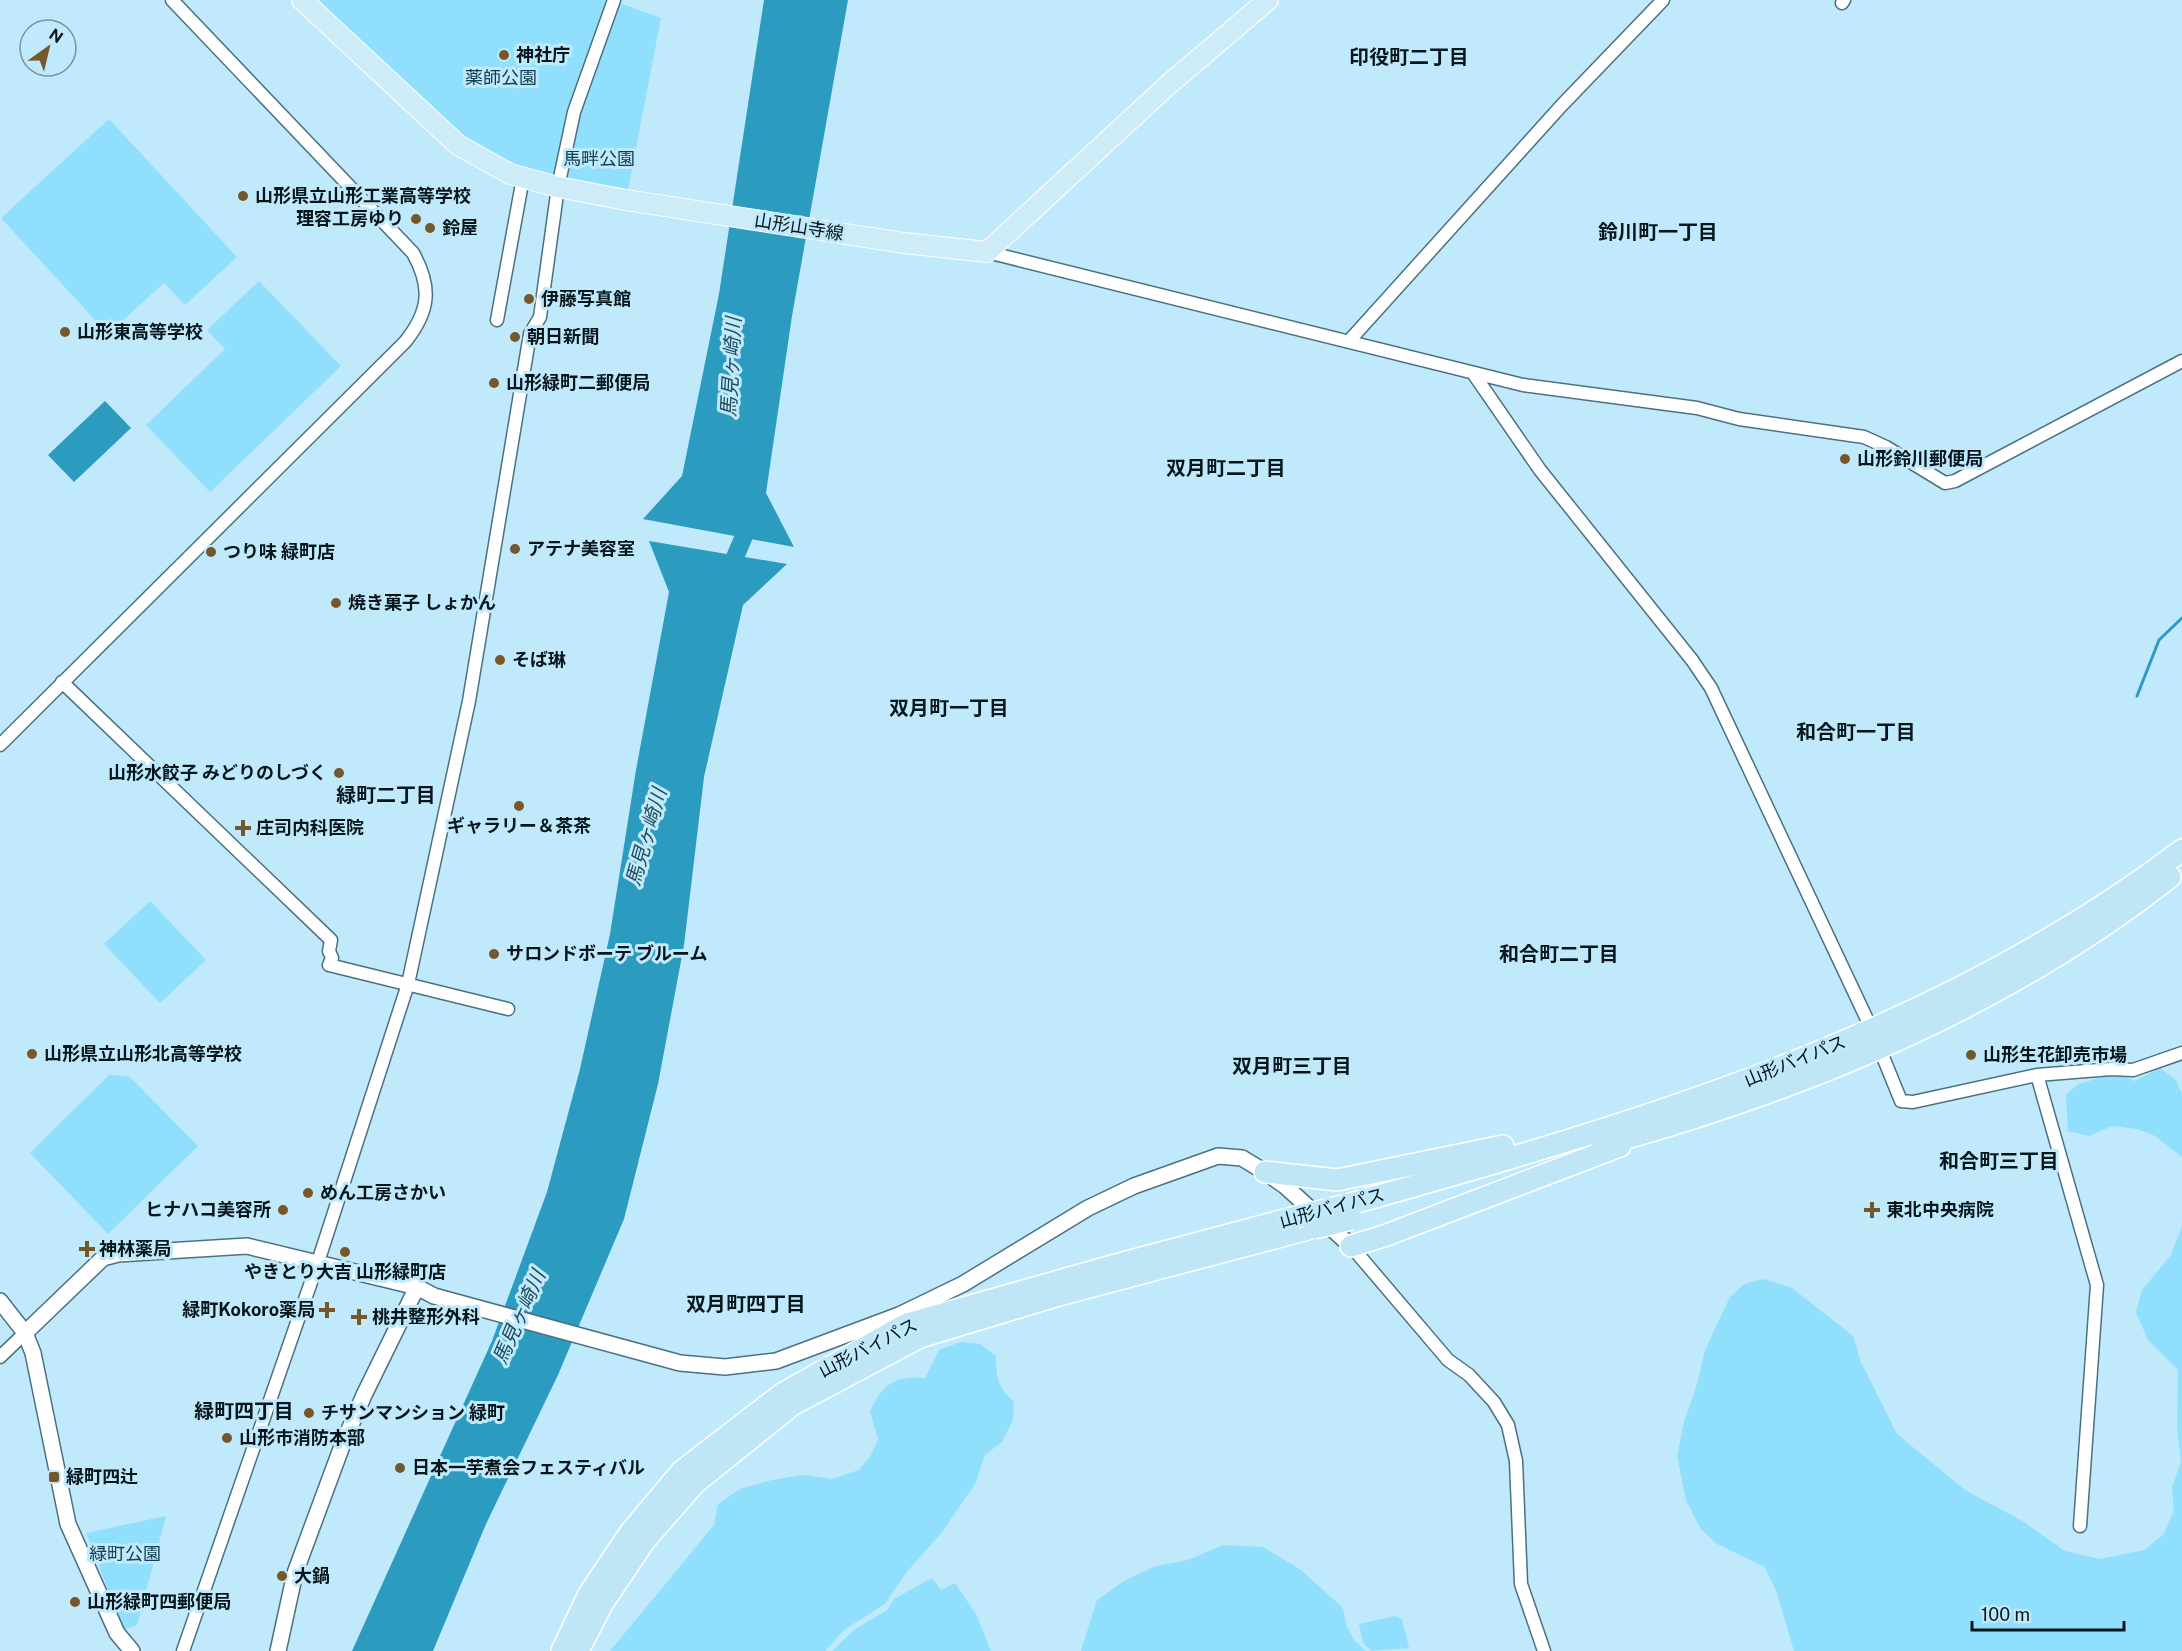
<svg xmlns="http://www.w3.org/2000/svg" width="2182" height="1651" font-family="'Public Sans','Noto Sans JP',sans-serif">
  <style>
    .green { fill: #90dffd }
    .water { fill: #2c9bc0 }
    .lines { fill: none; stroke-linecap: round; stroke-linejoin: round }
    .stream { stroke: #2c9bc0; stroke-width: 3 }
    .river { stroke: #2c9bc0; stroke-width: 18 }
    .minor-casing { stroke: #4b7180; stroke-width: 15 }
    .tertiary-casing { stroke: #4b7180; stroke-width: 18 }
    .primary-casing { stroke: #fff; stroke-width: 22 }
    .trunk-casing { stroke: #fff; stroke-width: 24 }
    .minor { stroke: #fff; stroke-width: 12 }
    .tertiary { stroke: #fff; stroke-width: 15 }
    .primary { stroke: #ceecf8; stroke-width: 20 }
    .trunk { stroke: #bee6f6; stroke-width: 21 }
    .trunk-bridge-casing { stroke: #fff; stroke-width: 24; stroke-linecap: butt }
    .trunk-bridge { stroke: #bee6f6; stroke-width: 21 }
    .poi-dot { fill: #75572b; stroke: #c0e9fb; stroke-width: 2 }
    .labels { text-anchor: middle; stroke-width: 6; stroke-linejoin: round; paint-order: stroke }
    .poi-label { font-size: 18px; font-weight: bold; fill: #07161c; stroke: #c0e9fb; text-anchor: start }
    .park-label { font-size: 18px; fill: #124050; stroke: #c0e9fb }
    .street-label { font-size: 18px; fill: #07161c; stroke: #c0e9fb }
    .neighbourhood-label { font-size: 20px; font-weight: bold; fill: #07161c; stroke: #c0e9fb }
    .water-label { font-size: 20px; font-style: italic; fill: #1f4b5c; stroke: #c0e9fb }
  </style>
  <rect width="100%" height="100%" fill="#c0e9fb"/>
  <path class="green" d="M302,0H611L661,18L626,200L486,162Z
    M109,119L237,257L185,305L164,283L108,334L1,218Z
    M259,281L341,366L210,492L146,425L225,349L207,330Z
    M150,901L206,960L160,1003L104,944Z
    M2160,1068L2176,1080L2182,1094V1157L2155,1136L2137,1129L2112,1126L2089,1136L2068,1131L2066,1094L2079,1084L2117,1072L2134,1081Z
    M109,1075L129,1076L198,1146L108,1234L30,1153Z
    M2182,1226V1651H1794L1777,1593L1765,1567L1717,1544L1700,1528L1686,1500L1677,1456L1684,1422L1697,1384L1705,1350L1730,1297L1744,1284L1763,1279L1792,1288L1853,1336L1861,1362L1897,1434L1965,1490L2024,1522L2065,1551L2100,1559L2144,1550L2163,1535L2174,1511L2172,1488L2181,1461L2177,1428L2178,1370L2148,1340L2136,1312L2142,1290L2171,1255Z
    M961,1342L980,1344L996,1356C996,1377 998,1388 1014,1402L1013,1420L1002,1442L985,1455L975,1484L942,1532L906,1573L885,1604L844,1630L825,1651H610L714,1525L718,1504L740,1489L772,1480L804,1475L832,1479L859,1470L870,1457L878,1439L870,1412C882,1384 894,1376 925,1378L939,1350Z
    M166,1516L137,1625L124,1630L86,1533Z
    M1223,1545L1263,1547L1301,1570L1343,1608L1346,1625L1354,1640L1366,1651H1081L1097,1600L1124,1581L1156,1566L1188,1560Z
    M932,1578L941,1590L955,1583L976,1614L991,1651H832L854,1630L887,1610L894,1599Z
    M1395,1616L1402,1619L1409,1648L1371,1651L1363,1643L1359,1624Z"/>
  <path class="water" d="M764,0H848L792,316L766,493L794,547L643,519L682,476L719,294Z
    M105,401L131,428L74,482L48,455Z
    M649,541L787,564L743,605L704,777L684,945L658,1084L624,1219L558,1375L486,1524L433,1651H352L492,1341L547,1192L580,1069L610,934L636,770L669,592Z"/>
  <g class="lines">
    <path class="stream" d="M2137,696L2159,640L2182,618"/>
    <path class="river" d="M727,576L744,536L746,515"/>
    <g class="minor-casing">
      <path id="minor" d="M1842,3L1844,0
        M987,252L1523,385L1697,408L1739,419L1864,437L1886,447L1945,483L1955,481L2182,361
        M497,320L523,178
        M1349,341L1562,105L1663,0
        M1473,373L1540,470L1692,660L1711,688L1872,1030L1901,1101L1913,1102L2037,1075L2111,1069L2133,1070L2182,1053
        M62,682L331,940L329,951L332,958L329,965L508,1009
        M0,745L405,342C430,311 432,287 413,253L172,0
        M2037,1075L2097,1285L2080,1526
        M1351,1246L1448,1360L1469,1375L1494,1402L1508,1425L1516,1461L1521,1584L1544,1651
        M0,1357L25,1333
        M183,1651L318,1262L408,984L469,701L530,334L540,317L558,187L574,112L614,0"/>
    </g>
    <g class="tertiary-casing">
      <path id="tertiary" d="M0,1301L25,1333L33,1353L68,1524L117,1633L132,1651
        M25,1333L103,1258L118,1254L247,1246L417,1287L434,1296L680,1363L725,1367L776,1361L899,1315L963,1284L1088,1208L1134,1186L1218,1156L1242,1158L1265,1172L1285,1186L1351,1246
        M278,1651L295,1573L342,1446L364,1395L417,1287"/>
    </g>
    <g class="primary-casing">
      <path id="primary" d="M302,0L458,145L510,174L558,187L626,200L904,243L987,252L1168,85L1268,0"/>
    </g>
    <g class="trunk-casing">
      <path id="trunk" d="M1602,1145C1803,1090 2005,1007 2170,877
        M1265,1172L1337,1180L1503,1146
        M1343,1206C1636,1124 1936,1037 2182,850
        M1351,1246L1384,1236L1620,1146
        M562,1651L589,1594L630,1533L682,1471L782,1394L907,1324L1119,1264L1296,1217
        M578,1651L602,1604L645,1540L695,1483L792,1405L920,1337L1059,1295L1308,1229"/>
    </g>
    <use href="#minor" class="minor"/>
    <use href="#tertiary" class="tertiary"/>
    <use href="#primary" class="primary"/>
    <use href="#trunk" class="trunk"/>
    <g class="trunk-bridge-casing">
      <path id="trunk-bridge" d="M1296,1217L1343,1206
        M1314,1228L1351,1219"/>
    </g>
    <use href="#trunk-bridge" class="trunk-bridge"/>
  </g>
  <g class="poi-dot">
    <circle cx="504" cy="55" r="6"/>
    <circle cx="243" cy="196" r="6"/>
    <circle cx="416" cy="219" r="6"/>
    <circle cx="430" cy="228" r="6"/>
    <circle cx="529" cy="299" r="6"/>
    <circle cx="65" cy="332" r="6"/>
    <circle cx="515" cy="337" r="6"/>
    <circle cx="494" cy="383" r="6"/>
    <circle cx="1845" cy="459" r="6"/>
    <circle cx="515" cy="549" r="6"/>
    <circle cx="211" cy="552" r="6"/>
    <circle cx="336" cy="603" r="6"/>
    <circle cx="500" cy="660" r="6"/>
    <circle cx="339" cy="773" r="6"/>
    <circle cx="519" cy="806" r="6"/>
    <path d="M240 819h6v6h6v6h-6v6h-6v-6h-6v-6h6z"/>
    <circle cx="494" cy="954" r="6"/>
    <circle cx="32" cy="1054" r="6"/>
    <circle cx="1971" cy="1055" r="6"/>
    <circle cx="308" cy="1193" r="6"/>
    <circle cx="283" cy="1210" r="6"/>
    <path d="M1869 1201h6v6h6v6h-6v6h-6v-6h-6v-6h6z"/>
    <path d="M84 1240h6v6h6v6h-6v6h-6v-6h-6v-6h6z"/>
    <circle cx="345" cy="1252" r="6"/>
    <path d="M324 1301h6v6h6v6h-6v6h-6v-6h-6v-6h6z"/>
    <path d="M356 1308h6v6h6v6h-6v6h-6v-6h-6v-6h6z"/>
    <circle cx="309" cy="1413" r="6"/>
    <circle cx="227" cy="1438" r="6"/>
    <circle cx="400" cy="1468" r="6"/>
    <rect x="48" y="1471" width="12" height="12" rx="3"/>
    <circle cx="282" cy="1576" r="6"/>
    <circle cx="75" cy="1602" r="6"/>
  </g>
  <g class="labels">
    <g class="poi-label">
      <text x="516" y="61">神社庁</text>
      <text x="255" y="202">山形県立山形工業高等学校</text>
      <text x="404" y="225" text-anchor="end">理容工房ゆり</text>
      <text x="442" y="234">鈴屋</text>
      <text x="541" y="305">伊藤写真館</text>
      <text x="77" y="338">山形東高等学校</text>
      <text x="527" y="343">朝日新聞</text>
      <text x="506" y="389">山形緑町二郵便局</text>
      <text x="1857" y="465">山形鈴川郵便局</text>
      <text x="527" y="555">アテナ美容室</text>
      <text x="223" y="558">つり味 緑町店</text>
      <text x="348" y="609">焼き菓子 しょかん</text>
      <text x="512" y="666">そば琳</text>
      <text x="327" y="779" text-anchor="end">山形水餃子 みどりのしづく</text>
      <text x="519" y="832" text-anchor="middle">ギャラリー＆茶茶</text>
      <text x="256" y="834">庄司内科医院</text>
      <text x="506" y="960">サロンドボーテ ブルーム</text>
      <text x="44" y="1060">山形県立山形北高等学校</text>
      <text x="1983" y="1061">山形生花卸売市場</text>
      <text x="320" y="1199">めん工房さかい</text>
      <text x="271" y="1216" text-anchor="end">ヒナハコ美容所</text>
      <text x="1886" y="1216">東北中央病院</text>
      <text x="99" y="1255">神林薬局</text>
      <text x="345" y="1278" text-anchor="middle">やきとり大吉 山形緑町店</text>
      <text x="315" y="1316" text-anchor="end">緑町Kokoro薬局</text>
      <text x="372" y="1323">桃井整形外科</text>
      <text x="321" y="1419">チサンマンション 緑町</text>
      <text x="239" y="1444">山形市消防本部</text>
      <text x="412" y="1474">日本一芋煮会フェスティバル</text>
      <text x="66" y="1483">緑町四辻</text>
      <text x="294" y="1582">大鍋</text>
      <text x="87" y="1608">山形緑町四郵便局</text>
    </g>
    <g class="park-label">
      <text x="501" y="84">薬師公園</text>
      <text x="599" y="165">馬畔公園</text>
      <text x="125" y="1560">緑町公園</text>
    </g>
    <g class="street-label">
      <text transform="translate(799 227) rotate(9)" y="6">山形山寺線</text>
      <text transform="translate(1795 1061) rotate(-22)" y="6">山形バイパス</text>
      <text transform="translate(1332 1208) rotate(-15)" y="6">山形バイパス</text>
      <text transform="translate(868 1348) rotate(-27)" y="6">山形バイパス</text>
    </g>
    <g class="neighbourhood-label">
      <text x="1409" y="64">印役町二丁目</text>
      <text x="1658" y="239">鈴川町一丁目</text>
      <text x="1226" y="475">双月町二丁目</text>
      <text x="949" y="715">双月町一丁目</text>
      <text x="1856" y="739">和合町一丁目</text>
      <text x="386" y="802">緑町二丁目</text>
      <text x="1559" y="961">和合町二丁目</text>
      <text x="1292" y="1073">双月町三丁目</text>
      <text x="1999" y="1168">和合町三丁目</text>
      <text x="746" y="1311">双月町四丁目</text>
      <text x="244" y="1418">緑町四丁目</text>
    </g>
    <g class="water-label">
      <text transform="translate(731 367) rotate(-87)" y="7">馬見ヶ崎川</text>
      <text transform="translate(646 837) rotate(-74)" y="7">馬見ヶ崎川</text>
      <text transform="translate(519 1317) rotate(-66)" y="7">馬見ヶ崎川</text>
    </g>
  </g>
  <g transform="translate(48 48) rotate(34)"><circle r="28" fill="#c0e9fb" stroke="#7695a2" stroke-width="1.5"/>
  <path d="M0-4.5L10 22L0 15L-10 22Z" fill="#75572b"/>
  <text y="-9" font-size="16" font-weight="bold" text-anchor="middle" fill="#07161c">N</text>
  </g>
  <path d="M1972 1621v9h152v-9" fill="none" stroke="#07161c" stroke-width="3"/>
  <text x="1981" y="1621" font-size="18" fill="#07161c" stroke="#c0e9fb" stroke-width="4.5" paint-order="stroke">100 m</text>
</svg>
